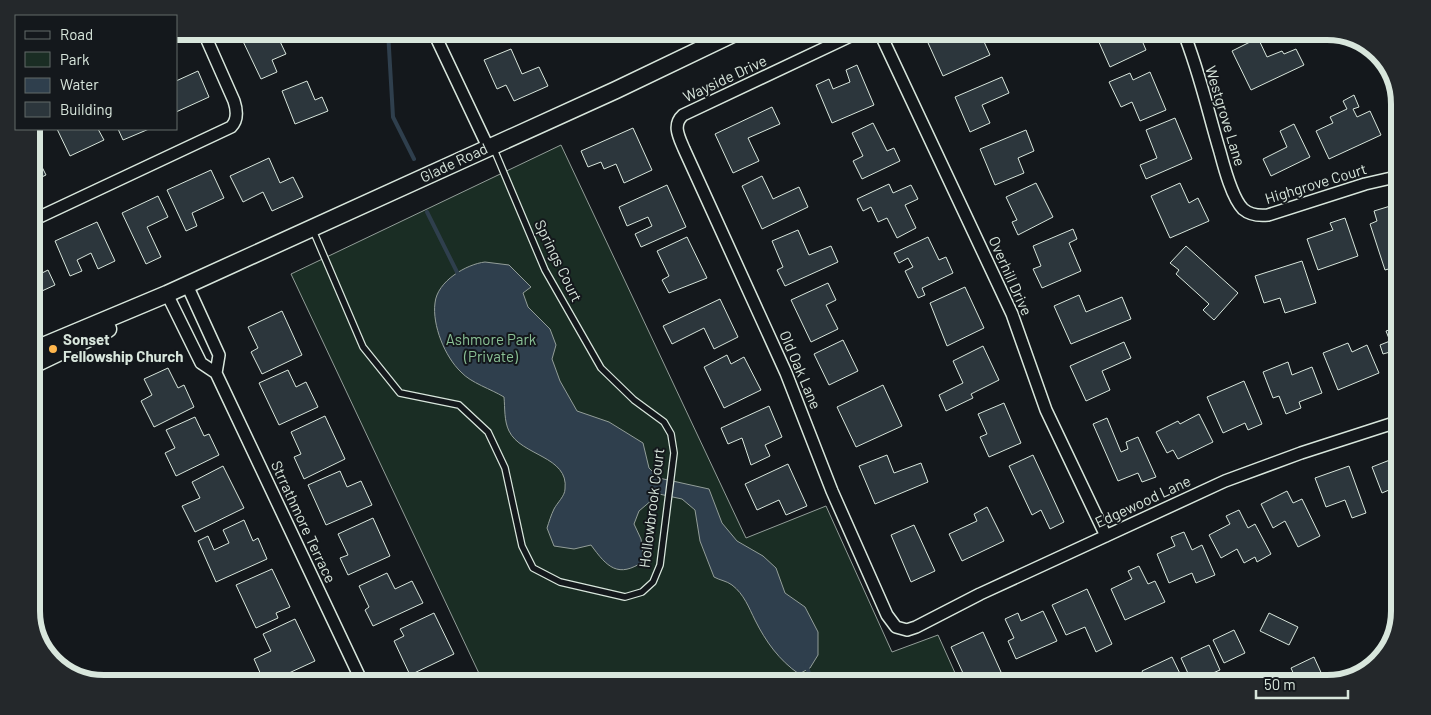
<svg xmlns="http://www.w3.org/2000/svg" width="1431" height="715" font-family="Barlow,sans-serif">
  <style>
    .green { fill: #1a2d24; stroke: #939e99 }
    .water { fill: #2f3f4d; stroke: #939e99 }
    .lines { fill: none; stroke-linecap: round; stroke-linejoin: round }
    .stream { stroke: #2f3f4d; stroke-width: 4 }
    .building { fill: #2c363c; stroke: #d8e6dc }
    .lane-casing { stroke: #d8e6dc; stroke-width: 8 }
    .street-casing { stroke: #d8e6dc; stroke-width: 14 }
    .secondary-casing { stroke: #d8e6dc; stroke-width: 19 }
    .lane { stroke: #14181c; stroke-width: 5.5 }
    .street { stroke: #14181c; stroke-width: 11 }
    .secondary { stroke: #14181c; stroke-width: 16 }
    .poi-dot { fill: #ffb74d; stroke: #14181c; stroke-width: 2 }
    .labels { text-anchor: middle; stroke-width: 4; stroke-linejoin: round; paint-order: stroke }
    .street-label { font-size: 15px; fill: #d8e6dc; stroke: #14181c }
    .poi-label { font-size: 15px; font-weight: bold; fill: #d8e6dc; stroke: #14181c; text-anchor: start }
    .park-label { font-size: 15px; fill: #8ac095; stroke: #14181c }
    .rim { fill: none; stroke: #d8e6dc; stroke-width: 6 }
  </style>
  <rect width="100%" height="100%" fill="#14181c"/>
  <path class="green" d="M561,145L746,538L826,506L892,652L938,635L960,684H484L291,274Z"/>
  <path class="water" d="M485,262L509,265L531,287L523,293L528,307L550,329L556,345L552,359L560,381L577,411L609,422L643,443L649,468L659,478L709,489L722,523L737,541L763,556L776,568L785,593L805,607L818,632V655L810,668L799,674C779,660 766,642 755,620C749,608 744,594 732,585C727,581 719,580 714,577L700,541L695,510L682,499L659,494L639,511L634,524L641,539L644,561C618,579 607,567 591,545L574,549L554,546L547,528C549,522 551,515 554,509C557,503 565,496 565,489C569,456 521,456 509,431C504,421 505,408 504,397C491,389 471,383 461,372C445,357 432,325 435,303C437,281 467,264 485,262Z"/>
  <g class="lines">
    <path class="stream" d="M388,31L393,117L414,159
      M427,212L459,276
      M806,665L812,681L822,684"/>
  </g>
  <path class="building" d="M247,31H275L286,54L272,60L277,72L261,79L240,35Z
    M472,31H489L475,38Z
    M930,31H952L954,36L968,31L972,39L981,35L990,55L943,76L924,34Z
    M1094,31H1138L1146,50L1110,67Z
    M1258,38L1267,57L1282,51L1284,54L1296,49L1304,65L1251,90L1232,51Z
    M511,49L522,74L539,67L548,86L514,101L506,85L497,89L484,60Z
    M857,65L874,105L832,123L816,85L829,79L833,89L850,82L846,70Z
    M198,71L209,97L176,112V81Z
    M1150,72L1166,110L1140,121L1132,102L1121,107L1109,82L1130,73L1133,80Z
    M1002,77L1009,93L982,105L990,123L970,132L955,97Z
    M307,81L315,100L322,97L328,111L295,124L282,91Z
    M1354,95L1359,107L1353,109L1357,117L1370,111L1381,135L1329,159L1316,131L1333,123L1330,117L1347,109L1343,101Z
    M1399,98L1400,99V122L1390,102Z
    M772,107L780,124L748,138L759,161L733,173L715,134Z
    M1175,118L1192,159L1146,179L1140,165L1157,158L1146,130Z
    M873,123L887,151L894,148L900,161L862,179L853,161L863,156L852,133Z
    M1294,124L1310,157L1271,176L1263,159L1287,147L1280,131Z
    M633,128L652,170L624,183L616,164L604,169L601,162L588,167L581,151Z
    M57,129H98L104,140L70,156Z
    M118,129H149L123,140Z
    M1026,130L1034,151L1018,158L1024,173L995,185L980,149Z
    M31,145L46,175L31,182Z
    M269,158L280,183L293,177L303,197L272,211L263,192L243,202L230,176Z
    M211,170L224,198L192,213L197,226L186,231L167,190Z
    M762,176L773,199L799,187L808,207L762,229L742,186Z
    M1036,183L1053,217L1018,235L1012,222L1017,220L1006,197Z
    M1180,183L1189,203L1198,198L1209,221L1170,238L1151,196Z
    M889,184L893,193L911,185L918,199L905,205L916,228L897,238L887,218L878,222L871,207L863,211L857,199Z
    M667,185L686,227L641,247L635,234L652,226L648,217L627,226L619,207Z
    M158,196L168,217L147,227L161,257L146,264L122,213Z
    M1400,203V240L1391,242L1400,274L1394,276L1392,268L1385,270L1370,224L1377,221L1374,211Z
    M1345,218L1358,256L1318,270L1307,239L1333,230L1330,223Z
    M97,222L115,261L98,269L91,253L77,260L82,271L70,276L55,241Z
    M1073,229L1077,239L1069,243L1081,271L1042,288L1033,269L1041,266L1033,246Z
    M798,230L809,255L831,246L838,262L785,286L777,270L783,267L772,241Z
    M687,237L707,278L669,293L662,280L669,276L657,251Z
    M928,237L939,260L946,257L953,273L922,288L925,295L918,298L905,271L913,267L908,258L899,263L894,253Z
    M1186,246L1238,293L1214,320L1203,310L1209,304L1176,274L1179,270L1170,263Z
    M31,254L40,274L48,270L55,285L31,296Z
    M1302,261L1316,303L1285,313L1280,298L1264,303L1255,276Z
    M828,283L836,300L826,305L838,329L811,342L791,300Z
    M965,287L984,328L947,346L930,303Z
    M1079,295L1086,312L1122,297L1131,319L1071,344L1054,306Z
    M720,299L738,337L714,349L704,328L672,344L663,326Z
    M282,311L302,355L262,374L251,352L258,348L248,327Z
    M1400,326V370L1397,371L1390,352L1383,354L1380,345L1390,341L1386,331Z
    M843,340L858,371L829,385L814,354Z
    M1124,342L1131,358L1102,371L1110,390L1086,401L1070,366Z
    M1348,343L1352,352L1367,345L1379,373L1338,390L1323,353Z
    M983,346L999,380L971,394L973,398L946,411L939,395L963,383L953,361Z
    M727,355L731,364L744,357L761,390L724,408L704,367Z
    M1288,362L1292,375L1312,367L1322,393L1299,402L1301,408L1286,414L1279,396L1273,398L1263,372Z
    M168,368L178,388L184,385L194,407L154,427L141,401L152,395L144,379Z
    M288,370L296,387L306,382L318,407L279,425L259,383Z
    M1244,381L1262,424L1248,430L1245,423L1223,433L1207,397Z
    M883,385L902,426L856,447L837,407Z
    M1004,403L1021,443L989,457L980,437L987,434L978,414Z
    M769,406L782,437L765,445L770,456L751,465L742,438L728,444L721,428Z
    M1199,414L1213,442L1178,459L1173,450L1167,453L1156,432L1178,421L1180,424Z
    M325,416L345,459L304,479L294,457L301,454L291,432Z
    M195,417L204,436L209,434L219,455L176,476L165,453L175,448L166,430Z
    M1107,418L1121,452L1128,449L1126,442L1138,437L1156,477L1142,482L1138,473L1118,481L1093,424Z
    M887,455L894,473L921,463L928,482L875,504L859,466Z
    M1033,455L1064,522L1050,529L1041,510L1032,515L1009,466Z
    M1400,456V502L1394,504L1389,490L1382,493L1372,467Z
    M788,464L807,506L786,515L779,500L757,510L745,484Z
    M223,466L244,508L195,532L182,506L200,498L192,482Z
    M1349,466L1366,513L1352,518L1345,500L1326,507L1315,478Z
    M340,471L347,487L361,481L372,505L326,525L308,485Z
    M1287,491L1293,503L1302,499L1320,536L1298,547L1285,521L1273,528L1261,504Z
    M987,507L1004,541L962,561L949,534L977,521L974,514Z
    M1239,510L1248,528L1255,524L1271,554L1257,562L1255,557L1244,563L1237,549L1221,558L1209,535L1230,524L1226,516Z
    M373,518L390,556L348,575L340,558L348,555L338,534Z
    M244,520L253,541L258,538L267,559L216,582L198,541L208,536L214,550L229,543L223,530Z
    M914,525L935,571L911,582L891,535Z
    M1184,532L1192,550L1202,545L1215,575L1196,583L1192,573L1169,583L1157,554L1175,546L1171,537Z
    M1139,566L1148,584L1155,581L1165,602L1125,620L1111,589L1132,579L1128,571Z
    M272,569L290,607L276,613L278,618L256,628L236,585Z
    M387,573L395,589L412,581L423,603L373,626L365,610L369,607L359,586Z
    M1087,589L1112,644L1096,652L1085,627L1066,635L1052,605Z
    M1043,611L1057,641L1016,659L1008,641L1014,638L1005,619L1018,613L1021,621Z
    M434,613L454,654L410,675L394,641L404,636L400,629Z
    M1269,613L1298,627L1289,645L1260,631Z
    M295,619L315,661L265,684L254,659L271,651L263,634Z
    M1234,630L1245,653L1224,663L1213,640Z
    M983,632L1001,672L975,684H968L951,647Z
    M1209,645L1220,670L1192,682L1181,658Z
    M1172,657L1185,684H1148L1142,671Z
    M1314,657L1324,679L1313,684H1298L1291,668Z
    M315,676L319,684H296Z"/>
  <g class="lines">
    <g class="lane-casing">
      <path id="lane" d="M312,228L363,347L400,393L459,405L488,432L505,468L522,546L533,568L560,582L625,597L642,592L653,582L660,565L674,453L671,434L664,422L634,400L601,368L545,270L493,147"/>
    </g>
    <g class="street-casing">
      <path id="street" d="M433,31L488,147
        M861,31L683,115C672,125 679,137 684,149L786,373L832,491L887,615L896,627L907,630L916,627L980,594L1225,481L1301,453L1400,421
        M879,31L1012,314L1046,410L1106,536
        M1183,31C1199,70 1208,112 1220,152C1224,167 1232,198 1243,209C1250,215 1258,216 1268,215L1365,184L1400,176
        M31,221L231,127C238,120 237,110 234,101L203,31
        M187,285L219,355L216,373
        M167,294L201,363L216,373L363,684"/>
    </g>
    <g class="secondary-casing">
      <path id="secondary" d="M31,351L167,294L616,90L739,31
        M31,366L108,329"/>
    </g>
    <use href="#lane" class="lane"/>
    <use href="#street" class="street"/>
    <use href="#secondary" class="secondary"/>
  </g>
  <circle class="poi-dot" cx="53" cy="349" r="5"/>
  <g class="labels">
    <g class="street-label">
      <text transform="translate(725 79) rotate(-25)" y="5">Wayside Drive</text>
      <text transform="translate(1225 116) rotate(73)" y="5">Westgrove Lane</text>
      <text transform="translate(454 163) rotate(-25)" y="5">Glade Road</text>
      <text transform="translate(1316 184) rotate(-17)" y="5">Highgrove Court</text>
      <text transform="translate(558 261) rotate(64)" y="5">Springs Court</text>
      <text transform="translate(1010 276) rotate(66)" y="5">Overhill Drive</text>
      <text transform="translate(800 370) rotate(67)" y="5">Old Oak Lane</text>
      <text transform="translate(1143 502) rotate(-25)" y="5">Edgewood Lane</text>
      <text transform="translate(652 508) rotate(-83)" y="5">Hollowbrook Court</text>
      <text transform="translate(303 522) rotate(65)" y="5">Strrathmore Terrace</text>
    </g>
    <g class="poi-label">
      <text x="63" y="345">Sonset<tspan x="63" dy="17">Fellowship Church</tspan></text>
    </g>
    <g class="park-label">
      <text x="491" y="345">Ashmore Park<tspan x="491" dy="17">(Private)</tspan></text>
    </g>
  </g>
  <path d="M0 0H1431V715H0ZM104 40H1327A64 64 0 0 1 1391 104V611A64 64 0 0 1 1327 675H104A64 64 0 0 1 40 611V104A64 64 0 0 1 104 40Z" fill="#24282b" fill-rule="evenodd"/>
  <path class="rim" d="M104 40H1327A64 64 0 0 1 1391 104V611A64 64 0 0 1 1327 675H104A64 64 0 0 1 40 611V104A64 64 0 0 1 104 40Z"/>
  <rect x="15" y="15" width="162" height="115" fill="#14181c" stroke="#626a69"/>
  <rect x="25" y="31" width="25" height="8" fill="#14181c" stroke="#626a69"/>
  <text x="60" y="40" font-size="15" fill="#d8e6dc">Road</text>
  <rect x="25" y="52" width="25" height="15" fill="#1a2d24" stroke="#626a69"/>
  <text x="60" y="65" font-size="15" fill="#d8e6dc">Park</text>
  <rect x="25" y="78" width="25" height="15" fill="#2f3f4d" stroke="#626a69"/>
  <text x="60" y="90" font-size="15" fill="#d8e6dc">Water</text>
  <rect x="25" y="102" width="25" height="15" fill="#2c363c" stroke="#626a69"/>
  <text x="60" y="115" font-size="15" fill="#d8e6dc">Building</text>
  <path d="M1256 690v8h92v-8" fill="none" stroke="#d8e6dc" stroke-width="2.5"/>
  <text x="1264" y="690" font-size="15" fill="#d8e6dc" stroke="#14181c" stroke-width="4" paint-order="stroke">50 m</text>
</svg>
